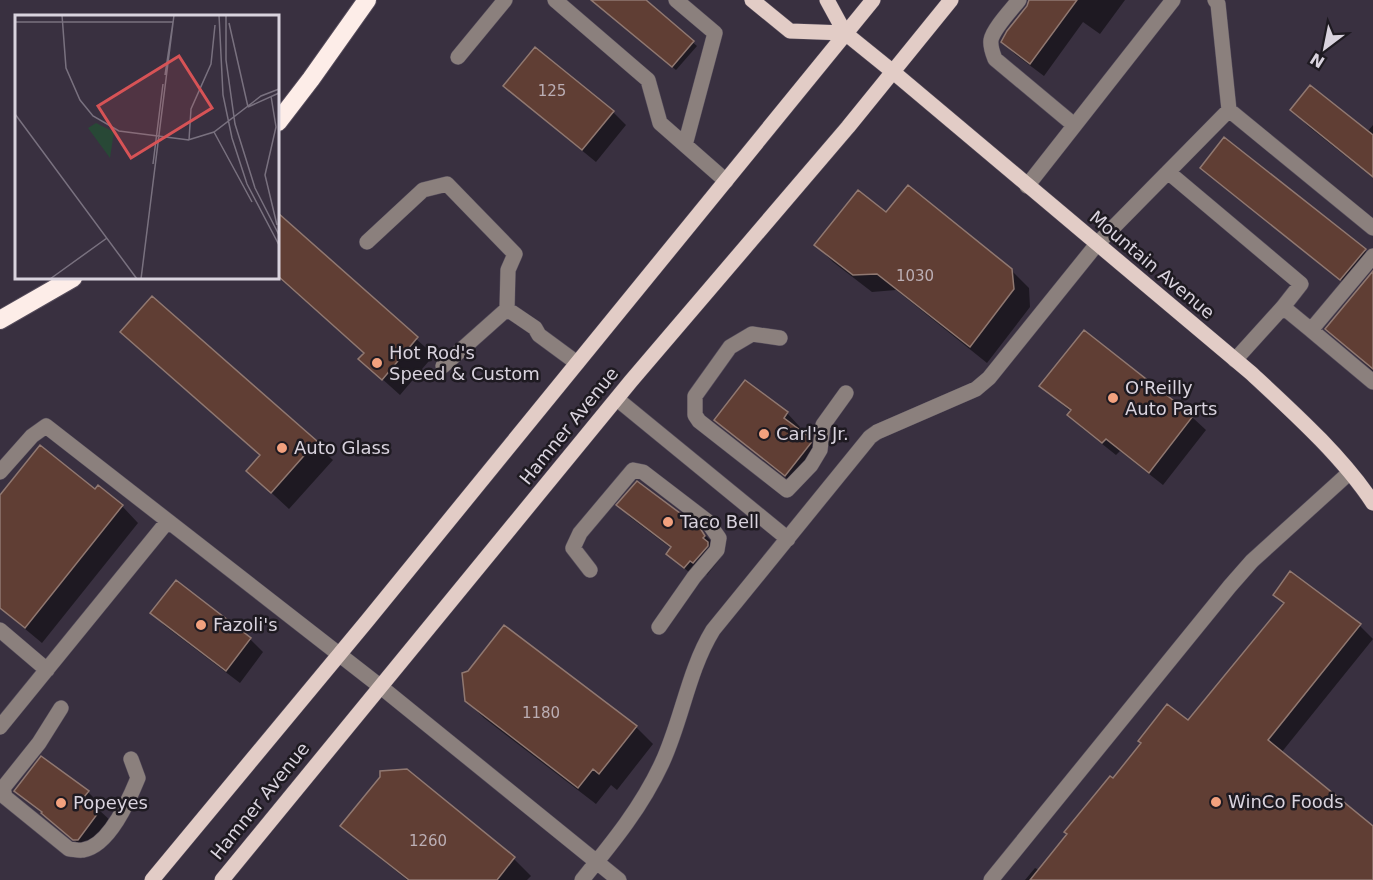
<svg xmlns="http://www.w3.org/2000/svg" width="1373" height="880" font-family="'DejaVu Sans',sans-serif">
  <style>
    .shadow { fill: #0007 }
    .building { fill: #603e34; stroke: #907871; stroke-width: 1.5 }
    .lines { fill: none; stroke-linecap: round; stroke-linejoin: round }
    .minor-casing { stroke: #564d5c; stroke-width: 16 }
    .major-casing { stroke: #564d5c; stroke-width: 16 }
    .highway-casing { stroke: #564d5c; stroke-width: 20 }
    .minor { stroke: #8b807d; stroke-width: 15 }
    .major { stroke: #e2ccc6; stroke-width: 15 }
    .highway { stroke: #fdede8; stroke-width: 18 }
    .poi-dot { fill: #f2a17e; stroke: #1e1a21; stroke-width: 2 }
    .labels { text-anchor: middle; stroke-width: 5; stroke-linejoin: round; paint-order: stroke }
    .number-label { font-size: 15px; fill: #bbaeb4 }
    .street-label { font-size: 18px; fill: #d9d3de; stroke: #1e1a21 }
    .poi-label { font-size: 18px; fill: #d9d3de; stroke: #1e1a21; text-anchor: start }
    .inset-road { fill: none; stroke: #79717f; stroke-width: 1.5 }
    .view { fill: #d75356; fill-opacity: 0.15; stroke: #d75356; stroke-width: 3 }
    .inset-edge { fill: none; stroke: #d9d3de; stroke-width: 3 }
  </style>
  <rect width="100%" height="100%" fill="#393040"/>
  <path class="shadow" d="M593,0H643L697,46L676,70Z
    M1029,0H1125L1100,34L1083,22L1044,76L1016,55L1002,42L1028,7Z
    M505,86L613,112L626,125L596,162L519,99Z
    M1292,110L1367,132L1373,125V178L1309,127Z
    M1225,139L1369,254L1345,283L1206,171Z
    M278,215L434,355L400,395L360,359L365,354L278,277Z
    M887,215L1011,270L1029,288L1030,307L987,363L896,290L872,292L833,262L816,245Z
    M1373,274V371L1327,329Z
    M152,298L333,460L289,509L248,471L261,456L139,349Z
    M1084,332L1192,417L1206,430L1163,485L1120,451L1116,455L1082,428L1069,415L1071,412L1041,386Z
    M745,382L787,413L800,427L798,430L824,453L799,488L729,433L716,420Z
    M96,491L122,506L138,523L42,643L0,608V497Z
    M618,505L699,529L713,543L720,559L707,575L704,573L698,580L668,554L672,549L631,518Z
    M176,582L250,639L263,652L240,683L165,626L152,613Z
    M1275,595L1360,626L1373,639L1281,753L1373,828V880H1025L1035,868L1039,870L1113,780L1188,722L1284,605Z
    M466,701L636,727L653,744L617,790L611,785L596,804L484,718Z
    M407,771L514,859L531,876L527,880H407L360,842L343,825Z
    M16,790L88,792L101,805L98,809L113,823L88,852Z"/>
  <path class="building" d="M591,0H646L694,41L672,67Z
    M1029,0H1077L1030,64L1001,42L1007,31L1027,6Z
    M535,47L614,111L582,150L503,86Z
    M1310,85L1373,135V177L1290,110Z
    M1224,137L1366,249L1340,280L1200,168Z
    M908,185L1012,269L1014,289L970,347L877,274L853,275L814,245L858,190L886,212Z
    M278,213L418,337L382,380L358,359L364,353L278,276Z
    M1373,271V369L1325,329Z
    M152,296L317,441L271,493L246,471L260,455L120,332Z
    M1084,330L1193,416L1149,473L1106,439L1102,443L1067,415L1071,410L1039,386Z
    M745,380L788,412L784,418L812,439L811,443L785,476L714,420Z
    M40,445L95,489L98,485L123,505L25,628L0,608V495Z
    M637,481L700,528L705,536L703,538L708,542V546L693,563L690,561L684,568L666,554L671,547L616,505Z
    M1290,571L1361,624L1268,740L1373,826V880H1030L1067,834L1064,832L1110,776L1113,778L1141,743L1138,741L1167,704L1188,720L1284,603L1273,595Z
    M176,580L251,638L226,671L150,613Z
    M504,625L637,726L599,774L593,769L578,788L465,701L462,673L468,671Z
    M41,756L89,791L84,797L101,809L78,840H73L41,813L42,812L14,791Z
    M407,769L515,857L497,880H409L340,826L380,777V771Z"/>
  <g class="lines">
    <g class="minor-casing">
      <path id="minor" d="M555,0L648,80L660,123L726,181
        M676,0L715,33L685,145
        M1019,0C1011,10 993,29 991,40C990,47 993,54 995,59L1074,125
        M1215,0L1218,4L1229,110
        M458,57L505,0
        M1168,172L1301,284L1283,307
        M1027,186L1173,0
        M367,242L423,190L447,184L515,254L508,270L507,309
        M1311,330L1373,382
        M780,338L752,334L730,347L695,396V415L699,421L787,490L811,465L820,450L823,425L846,393
        M1235,360L1283,307L1311,330L1373,256
        M443,366L507,309L535,328L539,335L577,363
        M617,399L788,539
        M0,472L32,436L46,426L381,687L619,880
        M590,570L573,548L580,533L633,470L643,472L707,521L719,538L717,550L694,577L659,627
        M0,630L47,670
        M61,708L39,743L3,788L5,797L69,849C73,849 79,851 83,850C109,846 129,800 138,778L131,759
        M0,727L167,522
        M582,880C613,842 641,808 662,763C682,720 688,671 713,630L870,437L877,432L976,389L989,378L1097,244L1229,110L1373,228
        M991,880L1230,586L1252,561L1349,473"/>
    </g>
    <g class="major-casing">
      <path id="major" d="M752,0L790,31L845,33L892,71L1251,373C1293,412 1342,456 1373,503
        M827,0L845,33
        M152,880L367,621L873,0
        M222,880L631,381L848,127L951,0"/>
    </g>
    <g class="highway-casing">
      <path id="highway" d="M278,122L311,79L367,0
        M0,320L73,278"/>
    </g>
    <use href="#minor" class="minor"/>
    <use href="#major" class="major"/>
    <use href="#highway" class="highway"/>
  </g>
  <g class="poi-dot">
    <circle cx="377" cy="363" r="6"/>
    <circle cx="1113" cy="398" r="6"/>
    <circle cx="764" cy="434" r="6"/>
    <circle cx="282" cy="448" r="6"/>
    <circle cx="668" cy="522" r="6"/>
    <circle cx="201" cy="625" r="6"/>
    <circle cx="1216" cy="802" r="6"/>
    <circle cx="61" cy="803" r="6"/>
  </g>
  <g class="labels">
    <g class="number-label">
      <text x="552" y="96">125</text>
      <text x="915" y="281">1030</text>
      <text x="541" y="718">1180</text>
      <text x="428" y="846">1260</text>
    </g>
    <g class="street-label">
      <text transform="translate(1152 265) rotate(40)" y="6">Mountain Avenue</text>
      <text transform="translate(569 426) rotate(-51)" y="6">Hamner Avenue</text>
      <text transform="translate(260 801) rotate(-51)" y="6">Hamner Avenue</text>
    </g>
    <g class="poi-label">
      <text x="389" y="359">Hot Rod's<tspan x="389" dy="21">Speed &amp; Custom</tspan></text>
      <text x="1125" y="394">O'Reilly<tspan x="1125" dy="21">Auto Parts</tspan></text>
      <text x="776" y="440">Carl's Jr.</text>
      <text x="294" y="454">Auto Glass</text>
      <text x="680" y="528">Taco Bell</text>
      <text x="213" y="631">Fazoli's</text>
      <text x="1228" y="808">WinCo Foods</text>
      <text x="73" y="809">Popeyes</text>
    </g>
  </g>
  <g transform="translate(15 15)">
    <rect width="264" height="264" fill="#393040"/>
    <path d="M81,108L99,117L95,143L73,113Z" fill="#284836"/>
    <path class="inset-road" d="M47,0L51,53L65,85L78,101L104,116L174,125M204,0L208,80L217,123L232,169L264,230M211,0V45L220,109L240,173L264,220M0,7H158M214,8L233,92M150,60L158,7M256,81L261,112L250,160L262,210M233,92L264,78M0,99L122,264M199,117L237,187M173,125L199,117L246,81L264,74M174,125L176,94L196,49L200,10M138,149L148,69M35,264L92,223M126,264L159,0"/>
    <path class="view" d="M164,41L197,93L116,143L83,91Z"/>
    <rect width="264" height="264" class="inset-edge"/>
  </g>
  <g transform="translate(1325 48) rotate(212)" stroke="#1e1a21" stroke-width="4.5" paint-order="stroke">
  <path d="M0-4.5L10 22L0 15L-10 22Z" fill="#d9d3de"/>
  <text y="-9" font-size="16" font-weight="bold" text-anchor="middle" fill="#d9d3de">N</text>
  </g>
</svg>
